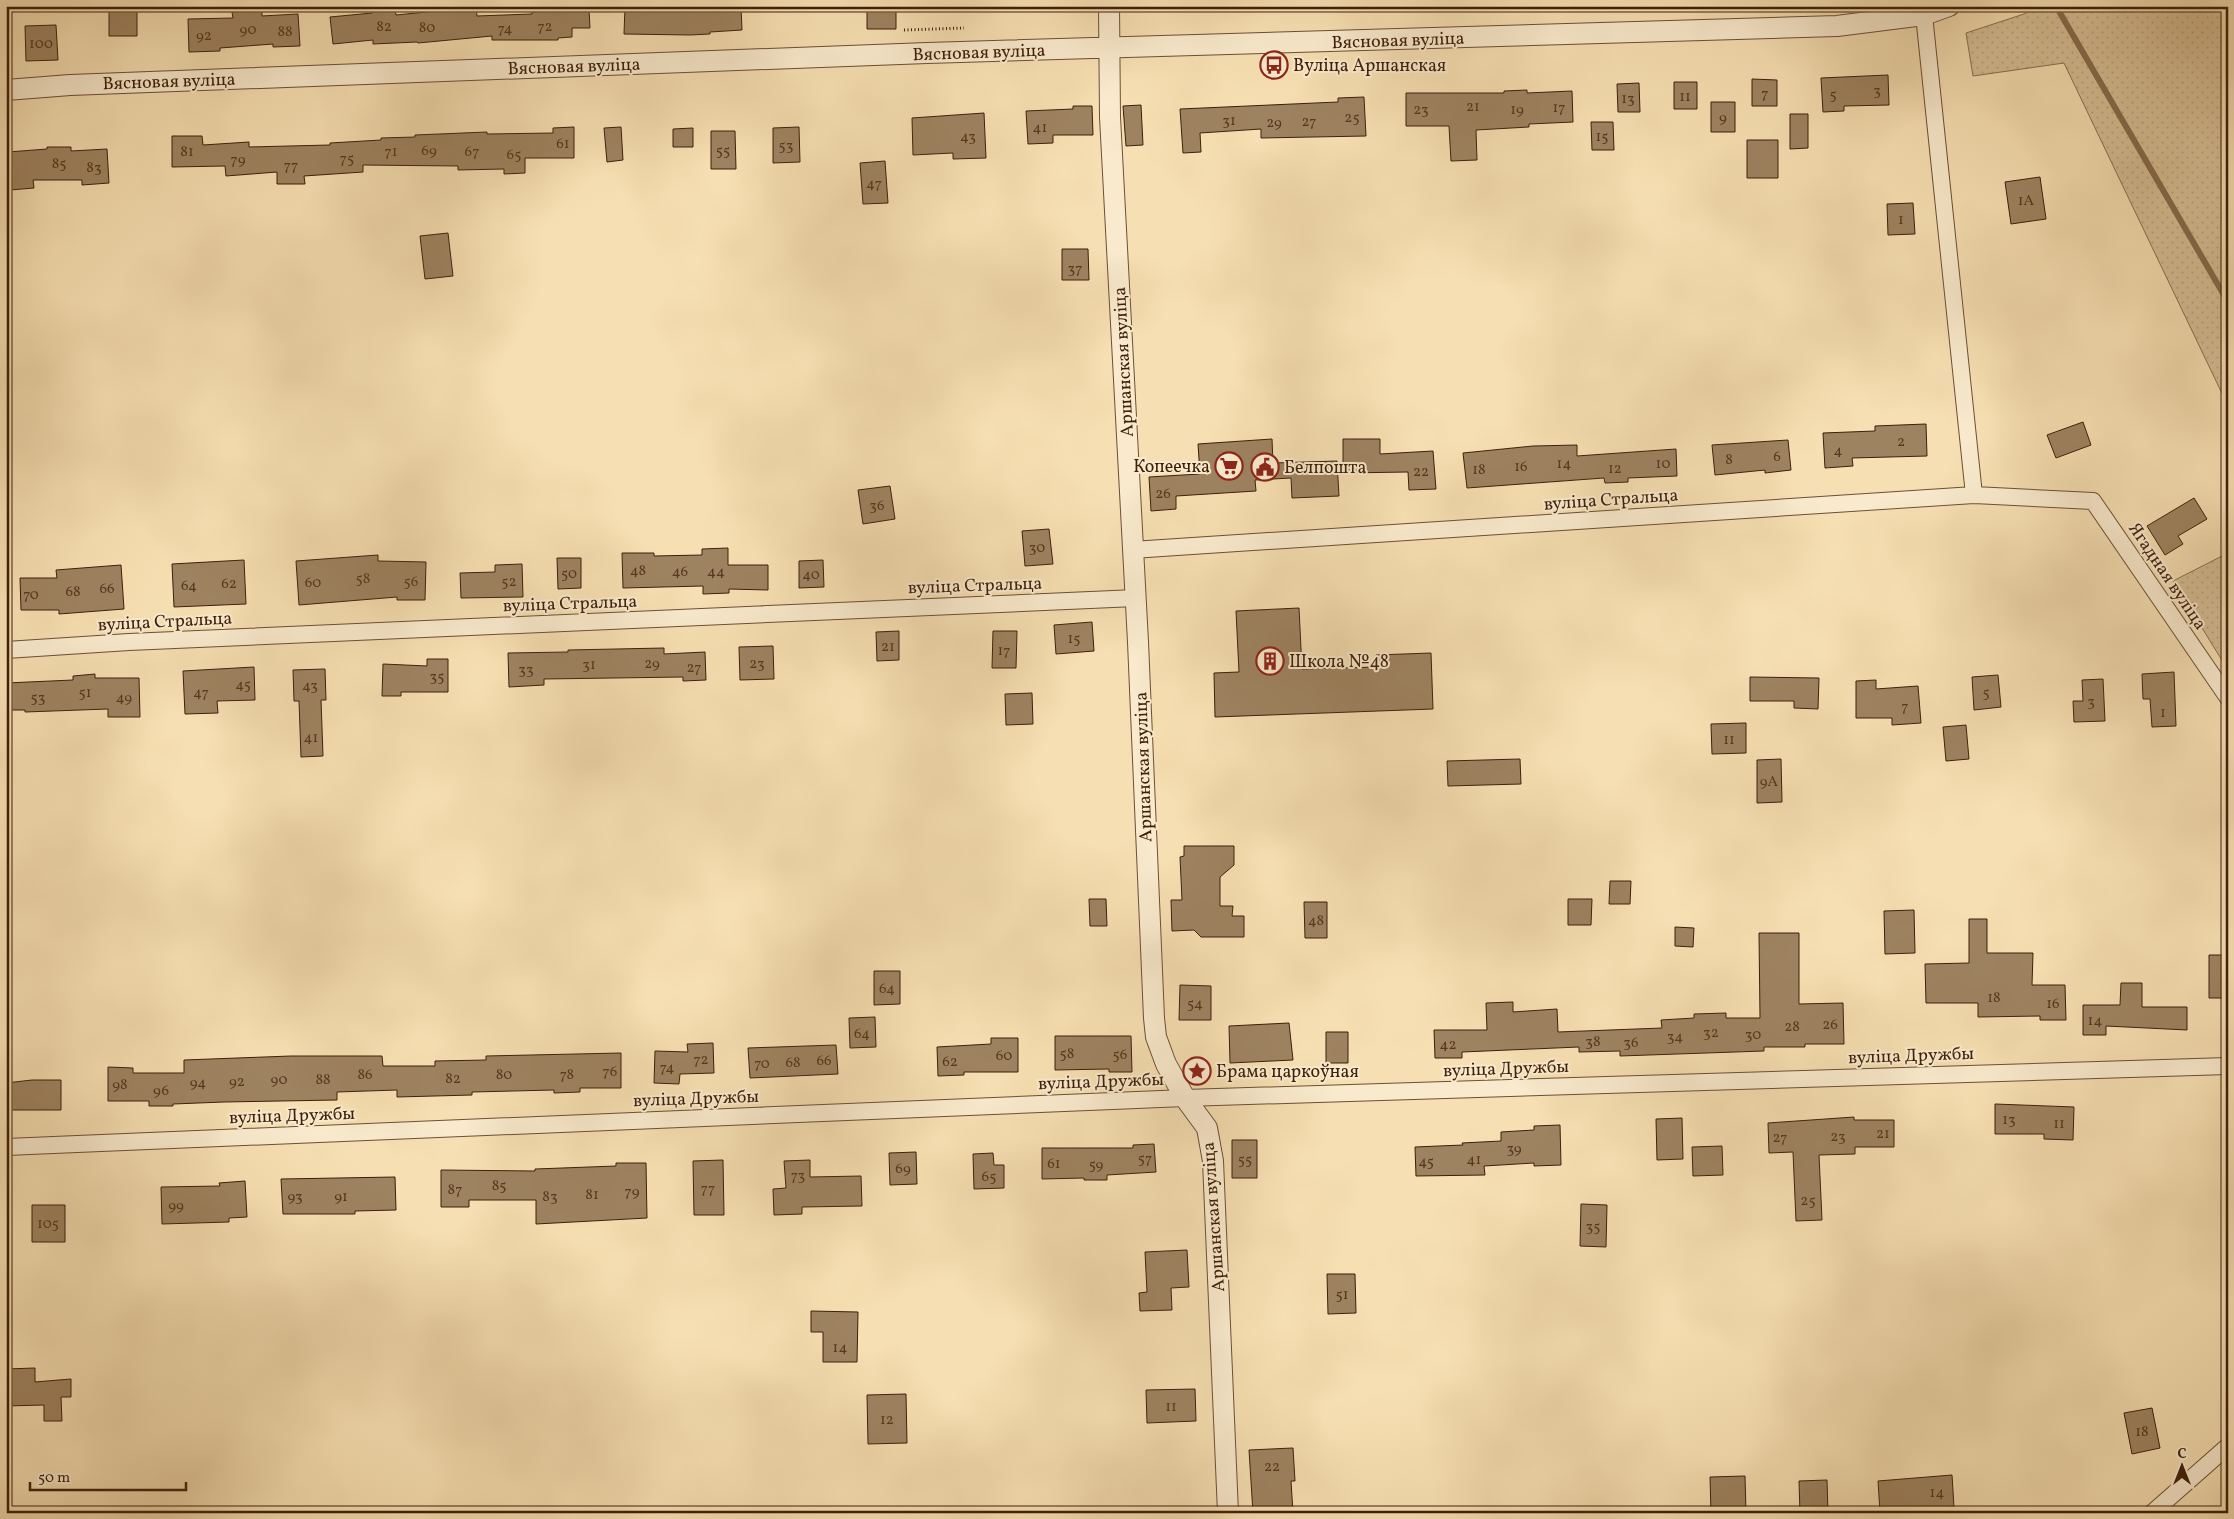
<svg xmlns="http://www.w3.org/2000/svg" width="2234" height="1519" font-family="Vollkorn,serif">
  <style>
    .grass { fill: url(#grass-dots); stroke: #8a6e50 }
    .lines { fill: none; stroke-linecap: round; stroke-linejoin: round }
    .stream { stroke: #876b4d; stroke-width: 6 }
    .building { fill: #9e8361; stroke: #3e1f0a }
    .minor-casing { stroke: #6c4f34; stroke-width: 18 }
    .tertiary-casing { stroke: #6c4f34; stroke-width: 22 }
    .path { stroke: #3e1f0a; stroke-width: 3; stroke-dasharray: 1 2.5; stroke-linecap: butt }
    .minor { stroke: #f9eacd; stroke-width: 16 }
    .tertiary { stroke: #f9eacd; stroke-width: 20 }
    .labels { text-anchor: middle; stroke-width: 4; stroke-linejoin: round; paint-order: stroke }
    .number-label { font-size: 15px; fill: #563820 }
    .street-label { font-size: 18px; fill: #3e1f0a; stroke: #f9eacd }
    .poi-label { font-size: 18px; fill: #3e1f0a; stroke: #f9eacd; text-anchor: start }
  </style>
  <defs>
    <pattern id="grass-dots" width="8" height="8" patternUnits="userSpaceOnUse" patternTransform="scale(1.25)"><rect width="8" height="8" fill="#d7be95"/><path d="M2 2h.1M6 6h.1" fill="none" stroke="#baa37f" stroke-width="1.8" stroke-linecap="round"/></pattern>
  </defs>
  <rect width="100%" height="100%" fill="#f6dfb2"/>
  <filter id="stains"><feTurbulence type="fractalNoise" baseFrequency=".004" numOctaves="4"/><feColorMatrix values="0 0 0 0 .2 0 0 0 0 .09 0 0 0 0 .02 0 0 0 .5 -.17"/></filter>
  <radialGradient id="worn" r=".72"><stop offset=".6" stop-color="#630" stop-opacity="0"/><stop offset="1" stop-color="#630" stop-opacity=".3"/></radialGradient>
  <path class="grass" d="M2041,6H2228V406L2064,63L1973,76L1966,33L2024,14Z
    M2228,553V670L2173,581Z"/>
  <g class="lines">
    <path class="stream" d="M2056,6L2228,302"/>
  </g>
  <path class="building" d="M109,6H137V36H109Z
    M456,6H476L477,16L532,14V12L589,9L590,28H572V37L558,38V40H492V36L418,43L417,42L373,44V40L333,44L330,17L372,13L371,9L395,8L396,15L456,9Z
    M625,6H741L742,30L710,32V34L690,35L624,34Z
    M867,6H896V29H867Z
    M262,10V16L298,14L300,46L273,47V44L220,48V51L189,52L188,19L233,18L232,12Z
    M56,25L58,60L26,61L25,26Z
    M1888,75L1889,105L1844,106V111L1823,112L1821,78Z
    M1752,79L1777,80V106H1752Z
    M1674,82H1697V109H1674Z
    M1639,83L1640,112H1618L1617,84Z
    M1527,90V93L1572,91L1573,122L1529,124V127L1476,130L1477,160L1451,161L1449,126H1406V93H1504V91Z
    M1364,97L1366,136L1261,138V129L1200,133L1201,152L1183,153L1180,109L1338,102V98Z
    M1711,102H1735V132H1711Z
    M1141,105L1143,145L1126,146L1123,106Z
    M1073,106H1092L1093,135H1053V143L1028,144L1026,111L1073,109Z
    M984,113L986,158L953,159V153L913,155L912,118Z
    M1790,114H1808V148L1790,149Z
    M1591,122H1613L1614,150H1592Z
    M574,127V158H525V173L504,174V169L458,170V166L363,165V172L304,176L305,184H277V172L226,176L225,166L172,167V136H202L203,145L249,142V147L330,145V143L381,140V138L415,137V135L487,132V134L553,133V128Z
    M621,127L623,160L607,162L604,128Z
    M799,127L800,162L773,163V128Z
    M693,128V147H673V129Z
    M711,131H735L736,169H711Z
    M1747,140H1778V178H1747Z
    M47,147H71V151L107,149L109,183L82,185V180H33L34,188L10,190L8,152L47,149Z
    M885,161L888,203L863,204L860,163Z
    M2040,177L2046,219L2011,224L2005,182Z
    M1913,203L1915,234L1888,235L1887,204Z
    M448,233L453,276L425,279L420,236Z
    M1062,249H1088L1089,280H1062Z
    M2083,422L2091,445L2056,458L2047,435Z
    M1926,424L1927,456L1852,458L1853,466L1825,468L1823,433L1875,431V426Z
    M1272,439L1273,463L1337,461L1339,496L1292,498L1291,478L1255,480L1256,491L1176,496V509L1151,511L1149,477L1200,474L1198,444Z
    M1343,439H1380V454L1433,451L1436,489L1409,490L1408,472L1343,473Z
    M1788,440L1791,470L1765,473V470L1715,475L1712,445Z
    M1577,445V456L1676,449L1677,476L1628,478V482L1605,483L1604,478L1467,488L1463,453L1533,446Z
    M890,486L895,519L863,524L858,490Z
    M2194,498L2207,519L2178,536L2183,544L2165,555L2147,526Z
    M1049,529L1053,564L1025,566L1022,531Z
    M728,548V565H768V590L729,589V593L703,594V586L623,588L622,553H654V556L702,555V549Z
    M378,555V561L426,562L425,600H397V597L299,605L296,561Z
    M557,558H581V588L558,589Z
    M244,560L246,604L174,607L172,564Z
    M823,560L824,587L799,588V561Z
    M522,564L523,597L461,598L460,573L495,572V565Z
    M121,565L124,609L59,614V610H21L20,578H57L56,570Z
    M1299,608L1302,669L1377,667L1376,655L1431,653L1433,709L1215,717L1214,673L1239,672L1236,611Z
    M1092,622L1094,651L1056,654L1054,625Z
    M899,631V660L877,661L876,632Z
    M993,631H1017L1016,668H992Z
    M773,646L774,679L740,680L739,647Z
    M664,648V654L705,652L706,680L683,681V677L544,679V685L509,687L508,653L568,652V650Z
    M427,659H448V692H401V696H382L383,664L427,666Z
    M254,667L255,700L217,701L218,713L185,714L183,671Z
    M325,669L326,700H321L323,756L301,757L299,701H294L293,670Z
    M2174,672L2176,726L2152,727L2150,699H2143L2142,674Z
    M95,674V678H139L140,717H108V709L25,712V710H6V683L73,680V676Z
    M1998,675L2001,707L1974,710L1972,677Z
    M1750,677L1819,678L1818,709L1794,708V701H1750Z
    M2103,679L2105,721L2074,722L2073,701H2083L2082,680Z
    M1876,680V689L1918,686L1921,723L1892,725V718H1856V681Z
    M1032,693L1033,724L1006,725L1005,694Z
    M1746,723V753L1712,754L1711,724Z
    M1966,725L1969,759L1946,761L1943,727Z
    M1520,759L1521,784L1448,786L1447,761Z
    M1781,759L1782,802L1757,803V760Z
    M1184,846H1234V865L1220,877V906H1233L1232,916H1244V937H1201L1194,930L1172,931L1171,900H1182L1180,857L1184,856Z
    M1610,881H1631L1630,904H1609Z
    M1089,899H1106L1107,926H1090Z
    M1568,899H1592L1591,925H1568Z
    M1304,902H1327V938H1305Z
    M1914,910L1915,953L1885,954L1884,911Z
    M1969,919H1987V953H2033L2032,985H2065L2066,1020H2040V1016L1978,1017V1003H1926L1925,964L1969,963Z
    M1675,927L1694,928L1693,947L1675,946Z
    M1759,933H1799V1004L1843,1003L1844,1044H1805V1047H1764V1051L1620,1056V1051L1579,1052V1047L1462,1052V1058H1435L1434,1030H1487L1486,1003L1513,1002V1012L1557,1009L1558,1032L1662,1028L1661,1020L1694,1018V1014L1726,1013V1018H1760Z
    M2209,955H2228V998H2209Z
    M874,971H900V1004L874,1005Z
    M2121,983H2142V1007H2187V1030L2106,1026V1035H2083V1005H2120Z
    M1180,985L1211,986V1020H1179Z
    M875,1017L876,1047L850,1048L849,1018Z
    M1289,1023L1293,1060L1230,1063L1229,1026Z
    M1326,1032H1348V1063H1326Z
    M1055,1036H1131L1132,1072H1109V1069L1055,1070Z
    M991,1038H1018V1072H964V1075L938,1076L937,1047L991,1044Z
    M713,1043L714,1073L680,1074L679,1084L654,1083L655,1051L688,1052L687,1044Z
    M836,1045L838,1074L750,1078L748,1048Z
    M621,1053V1088H580V1092L554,1093V1090L472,1092V1095L397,1097V1090L337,1092V1100L224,1102L173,1104V1106H149V1101H108V1067L133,1068V1073H184V1060L291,1056H382L383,1066H435V1061L486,1060V1056Z
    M32,1080H61V1110H6V1083Z
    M1995,1104L2074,1107L2073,1140L2044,1139V1134H1995Z
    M1854,1117V1120H1894V1147H1855V1154L1819,1155L1822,1220L1796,1221L1793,1152L1769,1153L1768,1123Z
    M1682,1118L1683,1159L1657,1160L1656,1119Z
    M1560,1125L1561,1165L1534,1166V1163L1484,1166L1485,1175L1416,1176L1415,1147L1463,1145L1462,1143L1501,1141V1132L1534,1130V1126Z
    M1232,1140H1257V1178H1232Z
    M1154,1144L1156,1172L1107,1175V1180H1084V1178L1042,1179V1148H1133V1145Z
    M1722,1146L1723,1175L1693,1176L1692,1147Z
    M916,1152L917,1184L890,1185L889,1153Z
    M993,1153L994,1165H1004V1188L974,1189L973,1154Z
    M723,1160L724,1215H694L693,1161Z
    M810,1160V1177L861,1176L862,1206L802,1207V1214L774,1215L773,1189L786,1188L784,1161Z
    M616,1163H646L647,1218L536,1224V1200H469V1207H441V1170L535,1171V1169L616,1166Z
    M395,1177L396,1210L355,1211V1214H283L281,1179Z
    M245,1181L247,1217L229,1218V1222L162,1224L161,1187L220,1186L219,1183Z
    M1581,1204L1607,1205L1606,1247L1580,1246Z
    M32,1205H65V1242H32Z
    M1187,1250L1189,1287L1171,1288L1172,1310L1140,1311L1139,1293L1147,1292L1145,1252Z
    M1327,1274H1355L1356,1313L1328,1314Z
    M811,1311L858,1312L857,1362H823V1332H811Z
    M35,1368V1382L71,1379V1397H61L62,1421H44V1405L6,1406V1369Z
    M1195,1389L1196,1421L1147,1423L1146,1390Z
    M906,1394L907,1443L868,1444L867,1395Z
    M2152,1408L2160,1448L2132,1454L2124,1413Z
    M1293,1448L1295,1481H1291L1293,1513H1253L1249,1450Z
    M1952,1475L1954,1507L1880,1512L1878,1481Z
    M1745,1476L1746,1513H1711L1710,1477Z
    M1827,1480L1828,1513H1800L1799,1481Z"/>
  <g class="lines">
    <g class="minor-casing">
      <path id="minor" d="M1924,15L1974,495
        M1132,550L1974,495L2093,501L2228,698
        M6,650L129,642L1136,598
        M6,1147L1185,1098L2228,1066
        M2152,1513L2228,1446"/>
    </g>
    <g class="tertiary-casing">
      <path id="tertiary" d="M1109,6L1110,117L1138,642L1154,1018L1156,1037L1166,1064L1185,1098L1207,1128L1213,1161L1228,1513
        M6,90L70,85L927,53L1837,26L1924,15L1949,6"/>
    </g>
    <path class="path" d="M904,30L964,28"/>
    <use href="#minor" class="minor"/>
    <use href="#tertiary" class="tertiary"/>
  </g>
  <defs>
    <g id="bus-ring" transform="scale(1.4375)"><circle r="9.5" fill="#f9eacd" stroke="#8f2418" stroke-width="1.5"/><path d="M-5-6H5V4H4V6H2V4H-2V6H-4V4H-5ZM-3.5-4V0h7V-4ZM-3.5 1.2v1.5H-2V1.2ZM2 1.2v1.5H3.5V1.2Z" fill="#8f2418"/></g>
    <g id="supermarket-ring" transform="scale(1.4375)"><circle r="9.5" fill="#f9eacd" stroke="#8f2418" stroke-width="1.5"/><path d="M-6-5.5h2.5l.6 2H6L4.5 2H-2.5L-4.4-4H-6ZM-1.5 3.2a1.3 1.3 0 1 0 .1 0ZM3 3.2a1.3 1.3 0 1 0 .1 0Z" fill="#8f2418"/></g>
    <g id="civic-ring" transform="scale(1.4375)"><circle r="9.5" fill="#f9eacd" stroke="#8f2418" stroke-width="1.5"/><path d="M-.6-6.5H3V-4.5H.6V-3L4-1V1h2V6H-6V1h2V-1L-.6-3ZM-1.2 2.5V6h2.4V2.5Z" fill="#8f2418"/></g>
    <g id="building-ring" transform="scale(1.4375)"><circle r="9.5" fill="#f9eacd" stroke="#8f2418" stroke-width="1.5"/><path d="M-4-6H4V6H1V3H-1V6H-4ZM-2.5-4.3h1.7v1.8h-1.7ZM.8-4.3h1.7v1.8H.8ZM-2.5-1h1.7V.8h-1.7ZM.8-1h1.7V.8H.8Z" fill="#8f2418"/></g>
    <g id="sight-ring" transform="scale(1.4375)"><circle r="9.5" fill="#f9eacd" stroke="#8f2418" stroke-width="1.5"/><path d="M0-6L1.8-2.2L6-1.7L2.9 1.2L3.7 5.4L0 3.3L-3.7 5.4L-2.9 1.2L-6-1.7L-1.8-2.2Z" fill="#8f2418"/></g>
  </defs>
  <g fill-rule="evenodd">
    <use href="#bus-ring" x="1274" y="65"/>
    <use href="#supermarket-ring" x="1229" y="466"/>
    <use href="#civic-ring" x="1265" y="467"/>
    <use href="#building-ring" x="1270" y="661"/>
    <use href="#sight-ring" x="1197" y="1071"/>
  </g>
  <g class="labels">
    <g class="number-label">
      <text x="384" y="31">82</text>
      <text x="545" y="31">72</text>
      <text x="427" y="32">80</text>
      <text x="505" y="33">74</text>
      <text x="248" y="34">90</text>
      <text x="285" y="36">88</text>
      <text x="204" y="40">92</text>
      <text x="41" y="48">100</text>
      <text x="1877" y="95">3</text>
      <text x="1765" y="98">7</text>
      <text x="1833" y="99">5</text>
      <text x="1685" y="101">11</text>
      <text x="1628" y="103">13</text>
      <text x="1473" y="111">21</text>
      <text x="1559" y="112">17</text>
      <text x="1421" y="114">23</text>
      <text x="1517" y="114">19</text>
      <text x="1352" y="122">25</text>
      <text x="1723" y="122">9</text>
      <text x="1229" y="125">31</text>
      <text x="1309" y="126">27</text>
      <text x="1274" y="127">29</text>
      <text x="1040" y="132">41</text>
      <text x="968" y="141">43</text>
      <text x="1602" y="141">15</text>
      <text x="563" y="148">61</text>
      <text x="786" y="150">53</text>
      <text x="429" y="155">69</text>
      <text x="723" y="155">55</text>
      <text x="187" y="156">81</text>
      <text x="391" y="156">71</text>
      <text x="472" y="156">67</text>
      <text x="514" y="159">65</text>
      <text x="347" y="163">75</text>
      <text x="238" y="164">79</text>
      <text x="59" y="168">85</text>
      <text x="291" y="170">77</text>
      <text x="94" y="172">83</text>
      <text x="874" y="188">47</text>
      <text x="2026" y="205">1А</text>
      <text x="1901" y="224">1</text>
      <text x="1075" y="273">37</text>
      <text x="1901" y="446">2</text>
      <text x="1838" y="455">4</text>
      <text x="1777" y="461">6</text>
      <text x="1729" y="464">8</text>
      <text x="1564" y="468">14</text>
      <text x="1663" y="468">10</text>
      <text x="1521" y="471">16</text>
      <text x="1615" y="473">12</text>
      <text x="1479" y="474">18</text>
      <text x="1421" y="476">22</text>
      <text x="1163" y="498">26</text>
      <text x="877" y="510">36</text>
      <text x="1037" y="552">30</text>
      <text x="638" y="575">48</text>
      <text x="680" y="576">46</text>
      <text x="716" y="576">44</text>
      <text x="569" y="578">50</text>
      <text x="811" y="579">40</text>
      <text x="363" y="583">58</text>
      <text x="411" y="586">56</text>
      <text x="509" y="586">52</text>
      <text x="313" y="587">60</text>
      <text x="229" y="588">62</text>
      <text x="189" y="590">64</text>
      <text x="107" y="593">66</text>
      <text x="73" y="596">68</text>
      <text x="31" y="599">70</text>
      <text x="1074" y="643">15</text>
      <text x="888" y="651">21</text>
      <text x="1004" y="655">17</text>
      <text x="652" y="668">29</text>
      <text x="757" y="668">23</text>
      <text x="589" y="669">31</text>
      <text x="694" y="672">27</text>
      <text x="526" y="674">33</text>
      <text x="437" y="681">35</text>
      <text x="243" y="689">45</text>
      <text x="310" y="690">43</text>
      <text x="85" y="697">51</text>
      <text x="201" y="697">47</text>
      <text x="1986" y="697">5</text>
      <text x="38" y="702">53</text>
      <text x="124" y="702">49</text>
      <text x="2091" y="706">3</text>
      <text x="1905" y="711">7</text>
      <text x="2163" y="717">1</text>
      <text x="311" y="742">41</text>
      <text x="1729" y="744">11</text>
      <text x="1769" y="786">9А</text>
      <text x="1316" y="925">48</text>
      <text x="887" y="993">64</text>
      <text x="1994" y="1002">18</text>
      <text x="1195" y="1008">54</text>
      <text x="2053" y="1008">16</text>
      <text x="2095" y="1025">14</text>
      <text x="1830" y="1029">26</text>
      <text x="1792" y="1031">28</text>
      <text x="1711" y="1037">32</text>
      <text x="862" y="1038">64</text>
      <text x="1753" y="1039">30</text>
      <text x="1675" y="1041">34</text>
      <text x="1593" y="1046">38</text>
      <text x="1631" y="1047">36</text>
      <text x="1448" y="1049">42</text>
      <text x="1067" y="1058">58</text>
      <text x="1120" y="1059">56</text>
      <text x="1004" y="1060">60</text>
      <text x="701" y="1064">72</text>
      <text x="824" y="1065">66</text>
      <text x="950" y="1066">62</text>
      <text x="793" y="1067">68</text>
      <text x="762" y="1068">70</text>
      <text x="667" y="1072">74</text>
      <text x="610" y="1076">76</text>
      <text x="365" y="1079">86</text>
      <text x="504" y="1079">80</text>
      <text x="567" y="1079">78</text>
      <text x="453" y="1083">82</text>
      <text x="279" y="1084">90</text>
      <text x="323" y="1084">88</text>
      <text x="237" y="1086">92</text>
      <text x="198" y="1087">94</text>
      <text x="120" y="1089">98</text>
      <text x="161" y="1095">96</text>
      <text x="2009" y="1124">13</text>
      <text x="2059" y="1128">11</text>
      <text x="1883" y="1138">21</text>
      <text x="1838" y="1141">23</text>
      <text x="1780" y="1142">27</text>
      <text x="1514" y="1153">39</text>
      <text x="1145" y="1163">57</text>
      <text x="1245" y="1164">55</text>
      <text x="1474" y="1164">41</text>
      <text x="1426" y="1166">45</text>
      <text x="1054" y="1168">61</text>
      <text x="1096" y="1169">59</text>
      <text x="903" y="1173">69</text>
      <text x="798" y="1180">73</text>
      <text x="989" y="1181">65</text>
      <text x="499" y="1190">85</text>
      <text x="708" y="1193">77</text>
      <text x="455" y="1194">87</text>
      <text x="632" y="1196">79</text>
      <text x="592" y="1199">81</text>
      <text x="295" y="1201">93</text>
      <text x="341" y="1201">91</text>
      <text x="550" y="1201">83</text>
      <text x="1808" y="1205">25</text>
      <text x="176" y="1210">99</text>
      <text x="48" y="1228">105</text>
      <text x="1593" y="1231">35</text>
      <text x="1342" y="1299">51</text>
      <text x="840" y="1352">14</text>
      <text x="1171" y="1411">11</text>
      <text x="887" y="1424">12</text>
      <text x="2142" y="1436">18</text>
      <text x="1272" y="1471">22</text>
      <text x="1937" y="1497">14</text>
    </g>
    <g class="street-label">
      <text transform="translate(1398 40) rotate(-2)" y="6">Вясновая вуліца</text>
      <text transform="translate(979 52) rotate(-2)" y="6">Вясновая вуліца</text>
      <text transform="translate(574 66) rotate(-2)" y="6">Вясновая вуліца</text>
      <text transform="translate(169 81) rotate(-2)" y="6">Вясновая вуліца</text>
      <text transform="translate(1123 362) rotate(-93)" y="6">Аршанская вуліца</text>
      <text transform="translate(1611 499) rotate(-4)" y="6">вуліца Стральца</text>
      <text transform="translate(2168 576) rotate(56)" y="6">Ягадная вуліца</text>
      <text transform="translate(975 585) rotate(-2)" y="6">вуліца Стральца</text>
      <text transform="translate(570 603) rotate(-2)" y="6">вуліца Стральца</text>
      <text transform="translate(165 621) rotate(-3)" y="6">вуліца Стральца</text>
      <text transform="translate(1143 767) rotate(-92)" y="6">Аршанская вуліца</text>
      <text transform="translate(1911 1055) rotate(-2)" y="6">вуліца Дружбы</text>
      <text transform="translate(1506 1068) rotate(-2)" y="6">вуліца Дружбы</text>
      <text transform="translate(1101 1081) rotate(-2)" y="6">вуліца Дружбы</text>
      <text transform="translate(696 1098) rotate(-2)" y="6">вуліца Дружбы</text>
      <text transform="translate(292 1115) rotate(-2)" y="6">вуліца Дружбы</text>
      <text transform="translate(1213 1217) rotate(-94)" y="6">Аршанская вуліца</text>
    </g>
    <g class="poi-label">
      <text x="1293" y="71">Вуліца Аршанская</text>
      <text x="1210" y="472" text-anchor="end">Копеечка</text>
      <text x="1284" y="473">Белпошта</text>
      <text x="1289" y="667">Школа №48</text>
      <text x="1216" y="1077">Брама царкоўная</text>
    </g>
  </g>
  <rect width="2234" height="1519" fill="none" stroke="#f6dfb2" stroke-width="25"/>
  <rect x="8" y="8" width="2219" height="1504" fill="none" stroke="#3e1f0a" stroke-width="2.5"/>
  <rect x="12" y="12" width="2209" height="1494" fill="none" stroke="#3e1f0a"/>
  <g transform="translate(2182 1466)" stroke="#f9eacd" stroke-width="4" paint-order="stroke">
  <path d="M0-4L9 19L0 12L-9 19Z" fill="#3e1f0a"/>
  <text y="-8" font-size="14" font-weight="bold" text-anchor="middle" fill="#3e1f0a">С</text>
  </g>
  <path d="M30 1482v8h156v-8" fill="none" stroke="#3e1f0a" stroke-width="2.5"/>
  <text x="38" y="1482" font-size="15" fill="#3e1f0a" stroke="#f9eacd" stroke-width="4" paint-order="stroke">50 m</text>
  <rect width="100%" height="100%" filter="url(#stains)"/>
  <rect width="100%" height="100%" fill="url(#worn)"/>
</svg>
